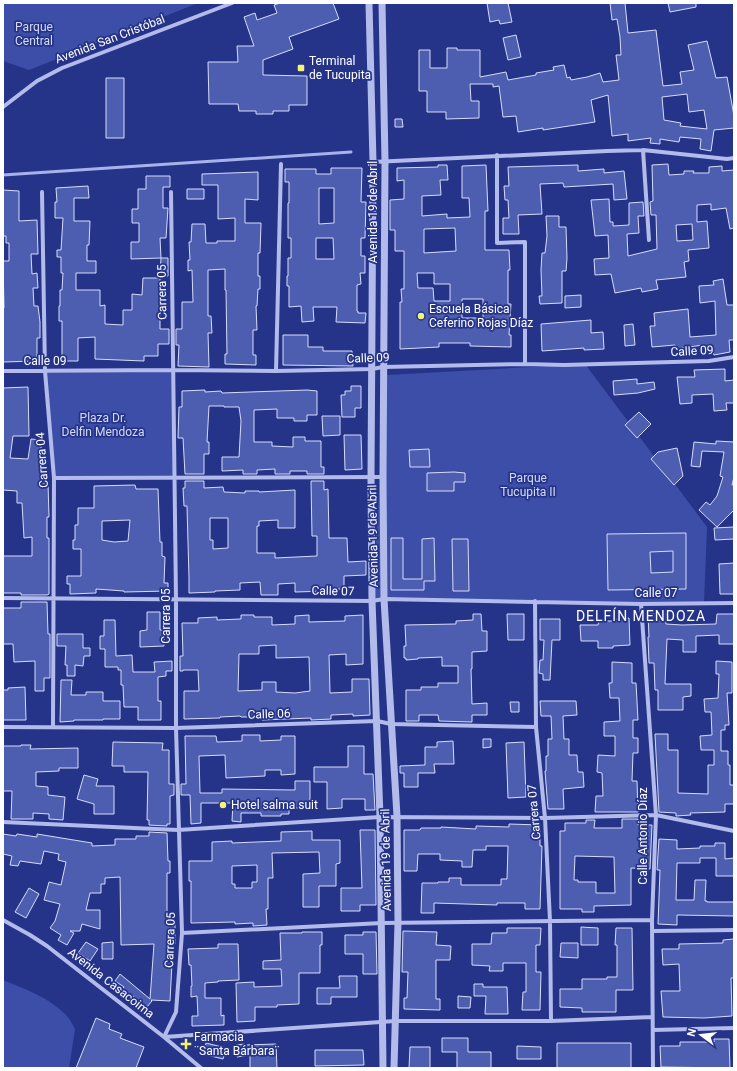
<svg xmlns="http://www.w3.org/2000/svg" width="737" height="1071" font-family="Roboto,sans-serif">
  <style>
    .green { fill: #3c4ea8 }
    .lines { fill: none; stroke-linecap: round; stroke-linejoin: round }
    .stream { stroke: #a6b3ea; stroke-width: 3 }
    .building { fill: #4d5eb1; stroke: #d6dcf7; fill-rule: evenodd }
    .minor { stroke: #b2bbea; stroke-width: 4 }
    .tertiary { stroke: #b2bbea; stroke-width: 7 }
    .poi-dot { fill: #f3f376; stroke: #253489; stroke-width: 1.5 }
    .labels { text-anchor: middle; stroke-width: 3.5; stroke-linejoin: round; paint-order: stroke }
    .park-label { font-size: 12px; fill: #d6dcf7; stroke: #253489 }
    .street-label { font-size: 12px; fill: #fff; stroke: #253489 }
    .poi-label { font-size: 12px; fill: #fff; stroke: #253489; text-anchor: start }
    .quarter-label { font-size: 14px; letter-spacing: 1px; fill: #fff; stroke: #253489 }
  </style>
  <rect width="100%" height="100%" fill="#253489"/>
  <path class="green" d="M3,3H198L29,70L3,61Z
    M585,364L707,527L704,603L372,601L387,375Z
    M173,370L175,478H54L45,371Z
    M3,980C25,989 50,998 66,1015C70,1019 72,1024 75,1029L69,1068H3Z"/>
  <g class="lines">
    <path class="stream" d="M3,175L351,152"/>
  </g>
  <path class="building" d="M280,3H333L339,19L289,37L293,49L263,60V75L307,76V105H289V111H273V114H256V111H239L238,104H209L208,62H238L237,46H254L244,17L255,13L257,20L277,13L274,5Z
    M487,3H508L512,22L500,24L499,20L490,22Z
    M610,3H625L628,33L656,30L663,86L682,84L680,72L694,70L688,45L707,41L716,78L727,77L734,116V128L714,130L711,151L700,149L701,139L680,137L679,142L660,139V144L650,143L651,138L628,141V134L612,136L608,95L591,100L595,122L543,130V128L518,132L516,116L503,117L499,86L493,87V84H470L471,101H479V118L446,119V112H427V91H419V50H430V68H447V48H457V50H480V77L506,72L508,80L536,75V73L554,70L553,67L564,65L567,78L570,77L571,80L587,77L600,73L603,82L619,80L616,55H621L620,37L617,19L612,20ZM687,94L689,112L704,110L707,129L680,126L681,123L664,120L662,97Z
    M668,3H696V7L670,12Z
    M516,35L521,57L508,60L503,38Z
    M106,78H124V138H106Z
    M395,119H402L403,127H395Z
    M668,164L669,175L684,174V171H694L693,173H709V167L722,166V171L734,170V228L730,229L726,208L711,210V204L697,205V222L707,221L709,248L688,250L689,261L684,262L686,277L656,280L658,289L642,292L641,288L615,293L611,274L595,275L594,259L609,258L608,235L595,236L591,200L609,199L610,222H613V226L629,225V203L643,202L644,216H638L639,233L627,234L628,256L657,249L656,215H651L650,202L653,201L652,165ZM692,224L693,240L677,241L676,225Z
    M438,165H447L448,180H440L441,195L422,196V216L447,214V218L470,217L469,198H462V166L486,165L488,211H485V250H509L510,270H508V304H511L509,335H511V347L470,346V343H439V347L400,349V302H402L401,289H404V251H395V230H390V200L404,199V180L397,181V168L438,167ZM455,228L456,251L424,253V229ZM417,273H434V284H450V301H434L433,288H418ZM462,299H483V318H462Z
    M578,165V171L604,169V173L624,171L627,199L614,200L613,184L564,187L563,183L540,184L542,214L518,215L519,234H503V218H509L508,200H505L504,186H509L508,167Z
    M331,168H362L361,202H366L365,238H361V256H365V273H360L361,284L357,285V311H358V313H366L365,323L336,322L337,307H313L314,321L302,322L301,306L289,307V286H287V276H288V258H291V238H288V203H289V182H285V169H316V174H331ZM319,188H334V223L319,224ZM316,238H333L334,259H316Z
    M258,172V200L245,199V223H261L260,253H258V276H260V289H258L257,306H256L257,330H253V355H256V365L225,364V354H227L226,290H225V269L208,270V316H211L212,333H208L209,367L178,366L179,345H176V329H182V302H193L192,270L188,271V260H190L189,242H191L192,224H205L206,243H217V241H235V218L218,219V185H202V174Z
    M146,176H170V187H163V208H168L166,238H160L161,258L131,259V242H139V223H132V209H138V189H146Z
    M88,186L89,198H74V221H90L89,245H87V261H96V273H76V290H100V306L105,305V324L123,325V310H132V294L142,295L143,278H160V329H169V344H158V356H144V361L95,359V337L78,338V361H62V321H59V306H60V290H62L63,273H61V257H57V250H61L63,218H55V202H57L56,188Z
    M187,189H204V199H187Z
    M3,190L19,191V221L37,220L38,254H31L32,274L37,273L38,288H33L34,306H38L40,322V338H37V361L3,362V308H4L3,261H9V243H6V236H3Z
    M546,216H559V227H566L567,258L566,271H562V303L540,304L539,296H542L541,270L542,253H545L547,236Z
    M161,258H168V276H160Z
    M723,279L727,305H734V340H729L730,352L714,355L713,352H703V345L676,349L675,345L652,347L650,326H655L654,313L688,309L690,337L716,335L715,301L700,303L699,286L714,285L713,281Z
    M581,295V307L565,308V296Z
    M591,320V333L603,332L604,349L584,350V348L542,351L541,324Z
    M633,324L635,345L625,346L624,325Z
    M283,335H308V347H323V351H352L353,366L283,365Z
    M725,369V381L734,380V403H726L727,410L714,411L713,394L692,395V403L680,404L677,377H695L694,370Z
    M637,379V384L654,382L655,389L638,393L614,395L613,381Z
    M351,386H361V408H355V417H342L341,395H345V391H351Z
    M28,387L29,436H13L10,458L28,459L31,439L42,440L40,456H45L43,483H48L49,517H47V538H49V594L47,595H21V593H3V556H32V537L24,538L22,503H17V491L3,490V388Z
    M205,390V392L221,391L222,393L307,390L317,391V415H307V421H294V418H277V409L254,410V442H272V446L293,447V437H305V441H321V467H324V474H307V471H290V474H275V469L257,470V474H243V470L222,471V457H239L241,421L239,407H224V406H209L207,442H209V454H204V474H185L183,438H178L179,407H182V391Z
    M639,412L651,424L637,438L625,425Z
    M322,416H340V435L323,436Z
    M344,435H361L362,469L345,470Z
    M716,441L734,442V477L732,485H734V510L717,527L699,510L706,502L710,505L717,496L723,477L720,476L724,452L702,451L700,467L691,466L694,442L716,444Z
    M677,448L683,476L674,485L651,459L658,452Z
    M429,449L430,467H410L409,450Z
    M454,472L465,473V482H454V491H427V473Z
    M185,481H204V488L223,487L224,492L245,493V491H259V492L295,490V528H278V520L259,521V526H257V553H275V558L317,556V536H312L311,481H324V490L328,489L329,538H347L348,562L366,561V575L344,576V589H329V591L295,592V583L278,584V595H261L260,582L240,583V590L215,591V592L189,593V578L187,506H184L183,488H185ZM210,518H228V548L213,549V540H210Z
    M135,485L136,489H158L160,542H162V556L165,557L164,583H168V591L124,592V591L96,589V593L70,594V584H67V576H81V549H73V540H75V525H78V508H94V486ZM130,520L128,541L114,542L102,540V521Z
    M734,527V539L715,540L714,528Z
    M686,533V589L608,590L607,534ZM673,551V572L651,573L650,552Z
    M391,538H403V579H422V539L434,538L435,581H424V590H391Z
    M452,539H468L469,591H453Z
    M734,563V594H720L719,564Z
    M21,602H47L48,634H50V678H44V691H35V661L14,662L13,644H3V608H21Z
    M147,612H160V630H164V646L140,647V631L147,630Z
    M473,614H481L482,631H487V651L472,652V669H471L472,704L487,703V715H472V722L439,721L438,715H419V721H406V690H421V687H438V683H458V666H442V657L418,658V659L406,660V658H404V646H406L405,625L456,624V621L473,620Z
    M507,614H524V640H508Z
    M648,614H666V624L682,625L716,624L717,614H734V644H719V635L696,636V652H683V640L667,639L665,684H691V696L683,697V710H658V690H655L654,663H649L648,637H649Z
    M241,615H254V617H272V625L295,624V616L309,615V622L345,621V616L363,615V664L346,665V654L329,655L330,693L352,692V679H369L370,715L353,716V714L331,715V719L311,720V718L262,720V717H241L240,716L220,717V718L184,719V691H199L198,670H183V671H180V656H183L182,623H198V618L217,617V620L241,619ZM276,645V658L309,657L310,691L295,693L276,692V682H262V690L238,691L239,654H259V646Z
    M629,618L630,645L613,646V648H598V641H581L580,625H598L599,621H615V619Z
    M540,619H560V640H552L550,680H543V674L539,673L540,660H543L544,640H540Z
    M104,620H115L116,656L132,655L133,672H155L154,662L172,661V671H166V676L158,677V701H161V720H138V707H124L123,685H121V670H118V667H105V649H100V636H104Z
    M57,634H83V648H90V656H84L83,666L75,665V676H67V665H65L66,646H57Z
    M716,661L732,662V693H727L729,725H725V730H721V751H728V765H730V785H734V804H725V812L690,813L691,815L676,816V813L659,812L655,734H668V750H678V793L708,794V765H714V750H701L700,736L712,735L711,712H705L704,699L718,698L719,674H716Z
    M612,662L632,663V683H636L638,720H633V738H638V753H633L632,781H637L638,812H595L596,796H603L602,773L597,772L598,755L615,756V736H604V722L620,721L619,698H610L609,683H612Z
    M61,680H72L71,695H86V692H103V701H120V719H103V720H74V721L60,722Z
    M25,687L26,720H3V690H8V688Z
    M540,701H576L577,715L563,716L564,739H569V755H577L578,772H583L584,787L563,789L564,809H548L545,771H546V756H548V739H552L551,716H541Z
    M510,702H519V712H511Z
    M242,735H260V741L281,740V736H295V774L281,775V770H265V776L226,778L225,755L199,756L200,793H222V789L295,790V781H310V808H289V814H281V816H261V813H241V822L232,821L233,803H201V823L191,824L190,795H181V784H186L185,736H216L217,742L242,741Z
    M483,739H491V747L483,748Z
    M453,741L454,764H434L435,773H418V787H404V773H400V766L425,765V747H437V742Z
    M113,742L163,743L162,750H169V784H174V795L170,796V824H167V826L149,825V820H147L148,772H124V766H112Z
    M524,742L526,797L508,798L506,743Z
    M21,745H31L30,749L78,748V768H59V771L36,772V786L48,787V795L65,797L63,820L49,819V814L33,813V819H11L12,791H3V746H21Z
    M348,746H364V774H373L375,810H365V799H342V808L327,809V782H314V767H348Z
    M84,775L98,779L96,786H114V814H94V804L77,799Z
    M622,819H638V825H652L650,869L631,868V905L594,906V912H582V909H560V831H565V823H586V820H595L594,828H622ZM575,856L614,857L615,893H596V882H578V880H574Z
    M509,824L540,825V846H542L540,909H525V903H497V905L434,903V913H421L422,883H438V882H449V878H461V885H501V879H507L508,846H486V850H473L472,867H462V861L440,860V854H418L417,871H404V830H420L421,828H441V827L476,829V826L509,827Z
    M360,830H375L376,905H360V911H341V888H362Z
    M312,831V840H340V863L336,864V886H319V907H303V874L320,873L319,852L272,853L273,878H268V909H266L267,925L253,926V923L235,924V922L191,923V881H189V861H212V842L232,841V843L281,841V832ZM257,865V882H252V888H235V884H232V866Z
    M149,832L167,833L168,861H170V873H167V921L175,920V944H173L170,1001L151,1000L152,1001L146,1008L132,995L130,997L121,990L124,987L115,981L120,974L150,999L154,944L121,945L120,877L105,878V884H101V893H90L86,910H100V929L82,924L80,931H70L74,933L67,945L58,940L61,935L50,928L55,921L60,904L44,900L49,882L61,885L66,862L58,860L59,854L44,851L41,864L20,861L18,866L10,865L12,856L3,854V834L16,836L17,834L37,837V834L92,843V846L115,845V839H136V836H149Z
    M659,839L677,840V849L700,848V846H715V843H725V859L734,858V876H716V858H700V863H677L676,900H694L695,880H706L705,901H707V902H734V916L677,915V925L658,924L660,870H657Z
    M29,888L39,894L26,918L15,912Z
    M581,927L598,928V945H581Z
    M507,928H541L540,945H536V972H541L540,1010H522L523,992H526V963H503V971H489L490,966L472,965V944H491L492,933H507Z
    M616,928H632L633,990H616V1012H582V1008L560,1007V989H582V979H607V977H617V945H615Z
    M403,931L437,932L436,945L451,946L450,960H436V999H440V1010L404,1009V998H407L408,972H402Z
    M302,932H322V945H320V973H299V1004L277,1005V1007H255V1021L237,1022L236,983L254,982V987L282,986L281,969H263V961L281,960L280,933H302Z
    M363,932H376L377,974H363V954H345V935H363Z
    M734,939V978H731L732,1016L704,1018L663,1017L661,991H680L679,964L663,965L662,949H679V944L723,943V940Z
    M86,942L98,949L90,961L78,953Z
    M113,942V959H102V943Z
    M561,943H578V958L560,957Z
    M218,944H238L239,980L218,981V982L205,983V998H221V1016L224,1015V1025L192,1026V1016H198L197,996L191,997V986H192L191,965H189L188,949L218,948Z
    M339,976H357V997H331V1004H317V988H340Z
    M474,984H483V987H507L508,1014H485L486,996H474Z
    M458,996L471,997L470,1008H458Z
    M96,1018L110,1024L109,1029L122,1034L120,1038L144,1047L136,1068H76Z
    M442,1038H468V1052H491V1068H457V1052H442Z
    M714,1039H729L730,1068L661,1067L660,1046H680V1042H714Z
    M206,1043L226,1048L223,1059L203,1054Z
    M557,1043H631V1068H557Z
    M245,1044V1045L276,1044L277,1068H250V1055L237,1057L236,1045Z
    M517,1046L541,1047V1059H517Z
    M410,1047H430V1068H409Z
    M315,1050H363L364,1065L315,1066Z"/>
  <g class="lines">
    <path class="minor" d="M3,107L37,81L62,68L232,3
      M643,150L649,240
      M497,155V243L525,242V364
      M373,162L607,151L643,150L727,159L734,158
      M42,192L45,371L54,478L53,726
      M171,192L176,599V728L182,933L176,1012L164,1037L395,1021H551L652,1017
      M3,371L173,370L276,371L372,369L383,367L525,364L564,365L709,361L734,357
      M276,371L281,164
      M54,478L383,477
      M3,598L372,601L384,599L641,604L734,603
      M535,601L536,727L545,818L550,921L551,1021
      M641,604L656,815L652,920L653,1068
      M3,727L176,728L377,721L391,724L536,727
      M3,822L178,830L380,817L545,818L656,815L734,831
      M3,920L30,935L47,946L164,1037L201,1068
      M653,931L734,930
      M182,933L382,923L652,920
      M653,1030L734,1028"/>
    <path class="tertiary" d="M369,3L373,162L371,478L372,601L380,817L383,1068
      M382,3L385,161L383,477L384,599L397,816L398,922L394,1068"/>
  </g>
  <g class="poi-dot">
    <rect x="297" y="64" width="8" height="8" rx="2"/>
    <circle cx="421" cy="316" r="4"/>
    <circle cx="223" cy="805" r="4"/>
    <path d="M184 1038h4v4h4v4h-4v4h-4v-4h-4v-4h4z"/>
  </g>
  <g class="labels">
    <g class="park-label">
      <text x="34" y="31">Parque<tspan x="34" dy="14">Central</tspan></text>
      <text x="103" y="422">Plaza Dr.<tspan x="103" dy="14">Delfin Mendoza</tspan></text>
      <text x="528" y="482">Parque<tspan x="528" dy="14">Tucupita II</tspan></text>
    </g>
    <g class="street-label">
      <text transform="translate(110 39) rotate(-21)" y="4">Avenida San Cristóbal</text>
      <text transform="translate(373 212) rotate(-90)" y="4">Avenida 19 de Abril</text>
      <text transform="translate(162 292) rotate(-91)" y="4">Carrera 05</text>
      <text transform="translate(692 351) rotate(-3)" y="4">Calle 09</text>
      <text transform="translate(368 358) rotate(-2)" y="4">Calle 09</text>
      <text x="45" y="365">Calle 09</text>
      <text transform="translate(42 460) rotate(-94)" y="4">Carrera 04</text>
      <text transform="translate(373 536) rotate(-91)" y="4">Avenida 19 de Abril</text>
      <text transform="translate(333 591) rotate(1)" y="4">Calle 07</text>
      <text x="656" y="597">Calle 07</text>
      <text transform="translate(166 616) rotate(-90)" y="4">Carrera 05</text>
      <text transform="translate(269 714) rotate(-2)" y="4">Calle 06</text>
      <text transform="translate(534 812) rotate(-95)" y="4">Carrera 07</text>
      <text transform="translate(643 836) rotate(-90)" y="4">Calle Antonio Díaz</text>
      <text transform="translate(386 860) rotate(-91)" y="4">Avenida 19 de Abril</text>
      <text transform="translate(170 940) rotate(-88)" y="4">Carrera 05</text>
      <text transform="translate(111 983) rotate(38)" y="4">Avenida Casacoima</text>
    </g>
    <g class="poi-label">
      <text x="309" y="65">Terminal<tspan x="309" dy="14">de Tucupita</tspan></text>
      <text x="429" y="313">Escuela Básica<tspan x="429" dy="14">Ceferino Rojas Díaz</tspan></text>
      <text x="231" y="809">Hotel salma suit</text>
      <text x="194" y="1041">Farmacia<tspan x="194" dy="14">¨Santa Bárbara¨</tspan></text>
    </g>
    <g class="quarter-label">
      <text x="641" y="621">DELFÍN MENDOZA</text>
    </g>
  </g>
  <rect width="737" height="1071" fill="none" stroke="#ffffff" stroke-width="8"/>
  <g transform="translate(701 1035) rotate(285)" stroke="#253489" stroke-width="3" paint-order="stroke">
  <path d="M0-3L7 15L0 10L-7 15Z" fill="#ffffff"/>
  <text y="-6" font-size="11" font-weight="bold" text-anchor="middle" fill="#ffffff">N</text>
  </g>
</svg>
